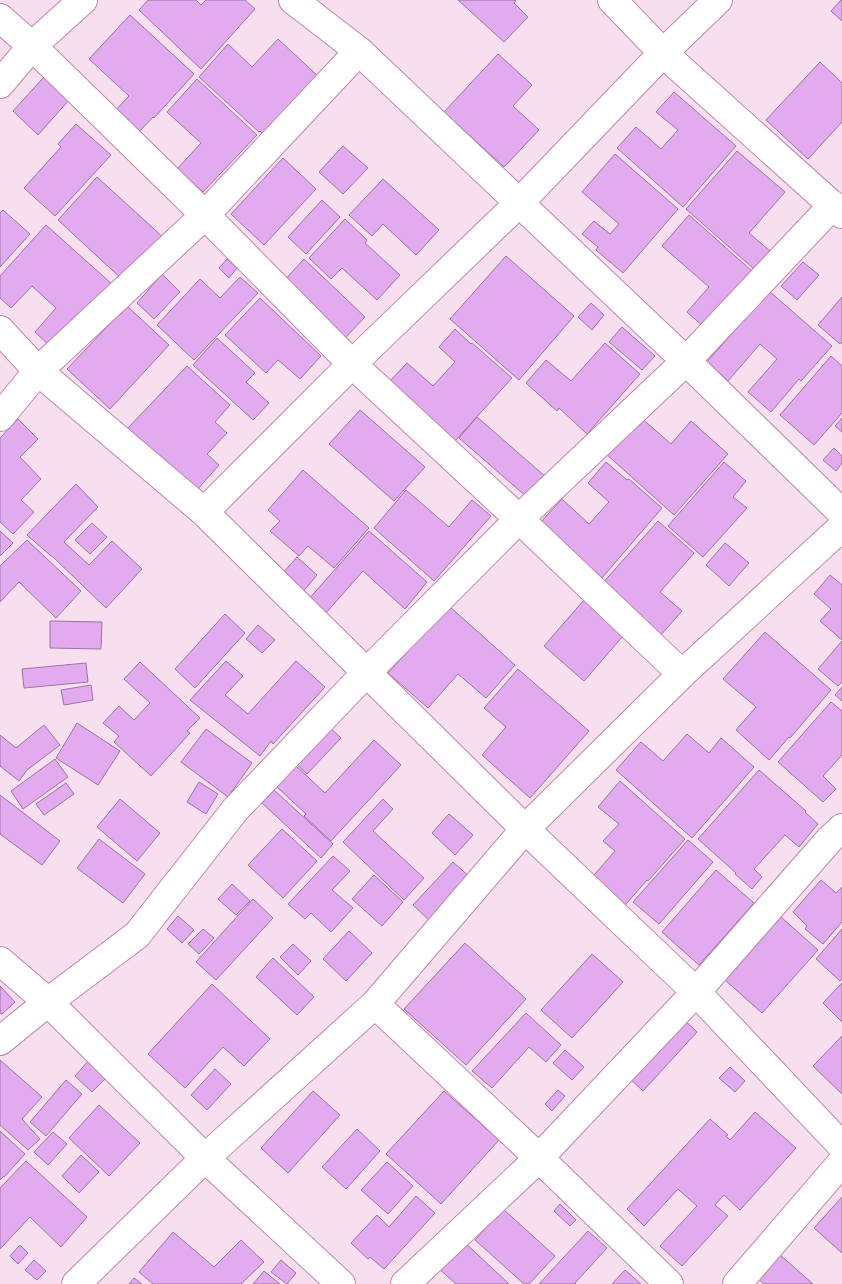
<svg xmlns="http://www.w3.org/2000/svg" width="842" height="1284" font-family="'PT Sans Narrow',sans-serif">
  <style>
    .building { fill: #e3abef; stroke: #9c73a5 }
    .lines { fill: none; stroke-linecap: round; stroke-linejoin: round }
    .minor-casing { stroke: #c086ac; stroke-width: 30 }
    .minor { stroke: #fff; stroke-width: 28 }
  </style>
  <rect width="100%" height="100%" fill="#f8dfef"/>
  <path class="building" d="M148,0H196L201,5L206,0H245L255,9L201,69L139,10Z
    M458,0H516L514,3L528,17L504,42Z
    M841,0H842V21L831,11Z
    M130,15L194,74L154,118L153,117L137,134L114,112L129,96L89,59Z
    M278,39L318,76L264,135L260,131L259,132L199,77L228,44L252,67Z
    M498,54L532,85L513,106L539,130L504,167L444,112Z
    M820,62L842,83V122L808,159L766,120Z
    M44,77L69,100L38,135L13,111Z
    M197,79L257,135L203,192L177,169L201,143L167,112Z
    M674,92L736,146L683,207L617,148L636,127L661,149L678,130L656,112Z
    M76,124L111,155L55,216L24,188L61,147L58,144Z
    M343,146L368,168L343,194L319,172Z
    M737,151L785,192L749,233L770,251L754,269L686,209Z
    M615,154L678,209L623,273L596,250L598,247L582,234L594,221L610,234L619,224L582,192Z
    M283,158L316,189L264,245L231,214Z
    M97,177L165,239L125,282L58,220Z
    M383,179L439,230L416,255L383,224L372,236L349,215Z
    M322,200L340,217L306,254L288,237Z
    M3,210L30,234L0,267V213Z
    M689,215L753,272L703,326L687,312L709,287L662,246Z
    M345,219L367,240L365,243L400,275L377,300L342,268L331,279L309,258Z
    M46,225L113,285L53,349L35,332L56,308L32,286L11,308L0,298V276Z
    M506,256L574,316L519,380L450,319Z
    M227,259L237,268L229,278L219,268Z
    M304,259L365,317L342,341L281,284Z
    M803,262L819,275L797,300L781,286Z
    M162,274L180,292L154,319L137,303Z
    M240,277L258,293L194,360L157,325L200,279L220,298Z
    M769,291L832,346L801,381L799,379L771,412L748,392L777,359L760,344L728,381L707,362Z
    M842,297V342L840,344L818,325Z
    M260,298L321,356L300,379L278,360L266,373L225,335Z
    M591,303L604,315L592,330L578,317Z
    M127,306L169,345L110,409L67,369Z
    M622,327L655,356L642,370L609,342Z
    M455,329L471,344L472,343L512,378L455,441L389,382L407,363L433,386L455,362L439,347Z
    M217,338L255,373L246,382L269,403L253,420L193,365Z
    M605,343L640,374L587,434L559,408L557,411L526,383L546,360L571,381Z
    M831,356L842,366V413L814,445L780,415Z
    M187,366L230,405L215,422L227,433L207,454L219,465L196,491L127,429Z
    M360,410L425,467L394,501L329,444Z
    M638,415L671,444L691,421L728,454L674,515L605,453Z
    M477,417L546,477L528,498L459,438Z
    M842,418V432L835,426Z
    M18,419L38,439L20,457L41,479L21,500L34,512L13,534L0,522V438Z
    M834,448L842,456V463L836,471L823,460Z
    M606,462L627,480L629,479L662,508L602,578L577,556L539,524L562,499L589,524L609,502L588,483Z
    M724,462L746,481L733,497L747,508L703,557L668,526Z
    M303,470L369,528L334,568L308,546L299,556L270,531L280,521L268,510Z
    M76,484L98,507L64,542L89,565L112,541L142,569L106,608L52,556H51L27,535Z
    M406,490L449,527L472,500L491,516L434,581L374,528Z
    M658,521L694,553L660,592L682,611L660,636L600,586Z
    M92,523L107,537L90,554L75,540Z
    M0,531L13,543L0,556Z
    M369,531L427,582L405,609L363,571L325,614L308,600Z
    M27,540L81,591L56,618L19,582L0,602V566Z
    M725,543L749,563L729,586L706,565Z
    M297,557L317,575L301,594L281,575Z
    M830,575L842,585V640L820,621L831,609L814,594Z
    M584,600L624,635L584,681L544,646Z
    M449,606L515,665L486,698L458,674L428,708L388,673Z
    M225,614L245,633L195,688L175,669Z
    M50,621L102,622L101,649L50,648Z
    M258,625L275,640L262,653L246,639Z
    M765,632L831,690L790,738L789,737L769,760L736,730L756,707L723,679Z
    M842,641V682L838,686L818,669Z
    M226,661L243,676L225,695L248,714L296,661L325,687L273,744L271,741L260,756L190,700Z
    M140,662L200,718L187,731L190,733L151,776L114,742L119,736L103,723L119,706L134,720L150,703L124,679Z
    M86,663L88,682L24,688L22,669Z
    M518,669L589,731L530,798L482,755L506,727L484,708Z
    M91,685L93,700L64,705L61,690Z
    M842,687V701L835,695Z
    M831,702L842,711V755L823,776L836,789L823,802L778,762Z
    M77,723L120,751L98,785L56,758Z
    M326,724L341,738L307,774L293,761Z
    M44,725L60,745L27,770L19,781L0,766V735L16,748Z
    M206,729L252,763L228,797L181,762Z
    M687,734L709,753L721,738L754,767L692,838L616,770L641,742L663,761Z
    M374,740L401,765L331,841L304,816L306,814L276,786L295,765L325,793Z
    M55,759L68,777L23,809L11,791Z
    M759,770L806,811L805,812L818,824L799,847L785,835L754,869L762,877L752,889L735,874L736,873L698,839Z
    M620,781L685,839L648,881L647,880L620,911L588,882L615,851L603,841L619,824L598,807Z
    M199,782L218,794L206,814L187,802Z
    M66,783L74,794L44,815L36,804Z
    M274,790L333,844L321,858L262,803Z
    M0,795L60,841L42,865L0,834Z
    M120,799L160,833L137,861L97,827Z
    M383,799L393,809L373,831L424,878L404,900L343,842Z
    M449,814L473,835L455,855L432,833Z
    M282,829L317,861L283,898L248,865Z
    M99,839L145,874L123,903L77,868Z
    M688,840L713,862L659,924L633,902Z
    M333,856L350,871L332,890L353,908L331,932L311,913L305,919L288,904Z
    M453,862L472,879L432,923L413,905Z
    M716,870L754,903L699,965L662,932Z
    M374,875L403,902L382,926L352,899Z
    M821,880L836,893L842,887V922L823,944L805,929L807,926L793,912Z
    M232,884L250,901L236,915L218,899Z
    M253,899L273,918L216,980L196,962Z
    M178,916L194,930L182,943L167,929Z
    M781,917L818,950L762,1013L725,980Z
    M203,929L214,938L199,954L188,944Z
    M842,929V979L840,981L816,959Z
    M349,931L372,953L346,981L323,959Z
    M465,943L526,999L466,1065L404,1009Z
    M293,944L311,961L298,975L280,957Z
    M592,954L623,982L572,1038L541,1010Z
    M273,958L314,997L297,1015L256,977Z
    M842,983V1022L823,1003Z
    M212,984L270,1039L244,1066L223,1047L185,1088L148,1054Z
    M0,986L15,1002L2,1014L0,1013Z
    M526,1013L561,1045L546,1062L529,1047L492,1088L472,1071Z
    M679,1015L697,1032L643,1091L625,1074Z
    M842,1036V1094L813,1066Z
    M565,1050L584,1067L572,1080L553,1063Z
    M0,1060L42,1097L22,1119L40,1139L28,1150L0,1125Z
    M89,1060L107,1077L92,1092L75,1076Z
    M730,1067L745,1081L735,1092L719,1078Z
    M215,1069L231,1084L207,1110L191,1095Z
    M66,1080L82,1094L46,1136L30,1122Z
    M558,1090L565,1096L552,1111L545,1104Z
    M313,1091L340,1115L288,1173L261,1148Z
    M444,1091L499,1140L441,1204L386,1154Z
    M99,1105L140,1143L109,1176L69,1138Z
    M755,1112L796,1148L740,1210L724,1195L715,1205L728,1216L682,1266L660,1246L697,1206L678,1189L644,1226L627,1209L710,1119L728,1135L726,1136L730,1140Z
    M357,1129L380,1151L346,1189L322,1167Z
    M0,1131L25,1154L4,1177V1176L0,1180Z
    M53,1132L67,1144L48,1165L34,1152Z
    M81,1155L99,1172L79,1193L62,1176Z
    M26,1161L87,1217L61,1247L30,1217L0,1249V1188Z
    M387,1162L413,1186L388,1214L361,1190Z
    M416,1196L435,1213L384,1269L370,1257L368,1259L351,1243L377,1215L389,1227Z
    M842,1197V1253L814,1228Z
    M560,1204L576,1220L570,1226L554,1211Z
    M503,1209L555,1256L529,1284H524L475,1240Z
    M588,1231L607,1248L575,1283L576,1284H539Z
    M173,1232L214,1267L241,1240L264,1262L241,1284H153L139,1272Z
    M461,1239L509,1284H456L436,1266Z
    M20,1245L28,1253L18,1264L10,1256Z
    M779,1254L813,1284H764L757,1278Z
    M34,1260L46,1271L37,1280L25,1270Z
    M281,1260L296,1273L287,1284L271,1272Z
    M625,1270L641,1284H612Z
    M264,1271L280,1284H253Z
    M134,1278L142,1284H129Z"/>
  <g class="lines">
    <g class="minor-casing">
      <path id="minor" d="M293,0L359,51L686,361L842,513
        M612,0L663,53L842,214
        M0,18L32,46L205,215L352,364L519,519L682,674
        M0,84L32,46L83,0
        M0,330L38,371L204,512L525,829L696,992L842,1146
        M0,417L38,371L205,215L359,51
        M204,512L352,364L519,203L663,53L718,0
        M0,961L48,1002L205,1158L341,1284
        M375,1004L539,1158L669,1284
        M0,1041L48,1002L137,935L235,810L366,673L519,519L686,361L833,205
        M76,1284L205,1158L375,1004L525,829L682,674L842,527
        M405,1284L539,1158L696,992L830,839L842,828
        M737,1284L842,1162"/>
    </g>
    <use href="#minor" class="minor"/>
  </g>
</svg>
